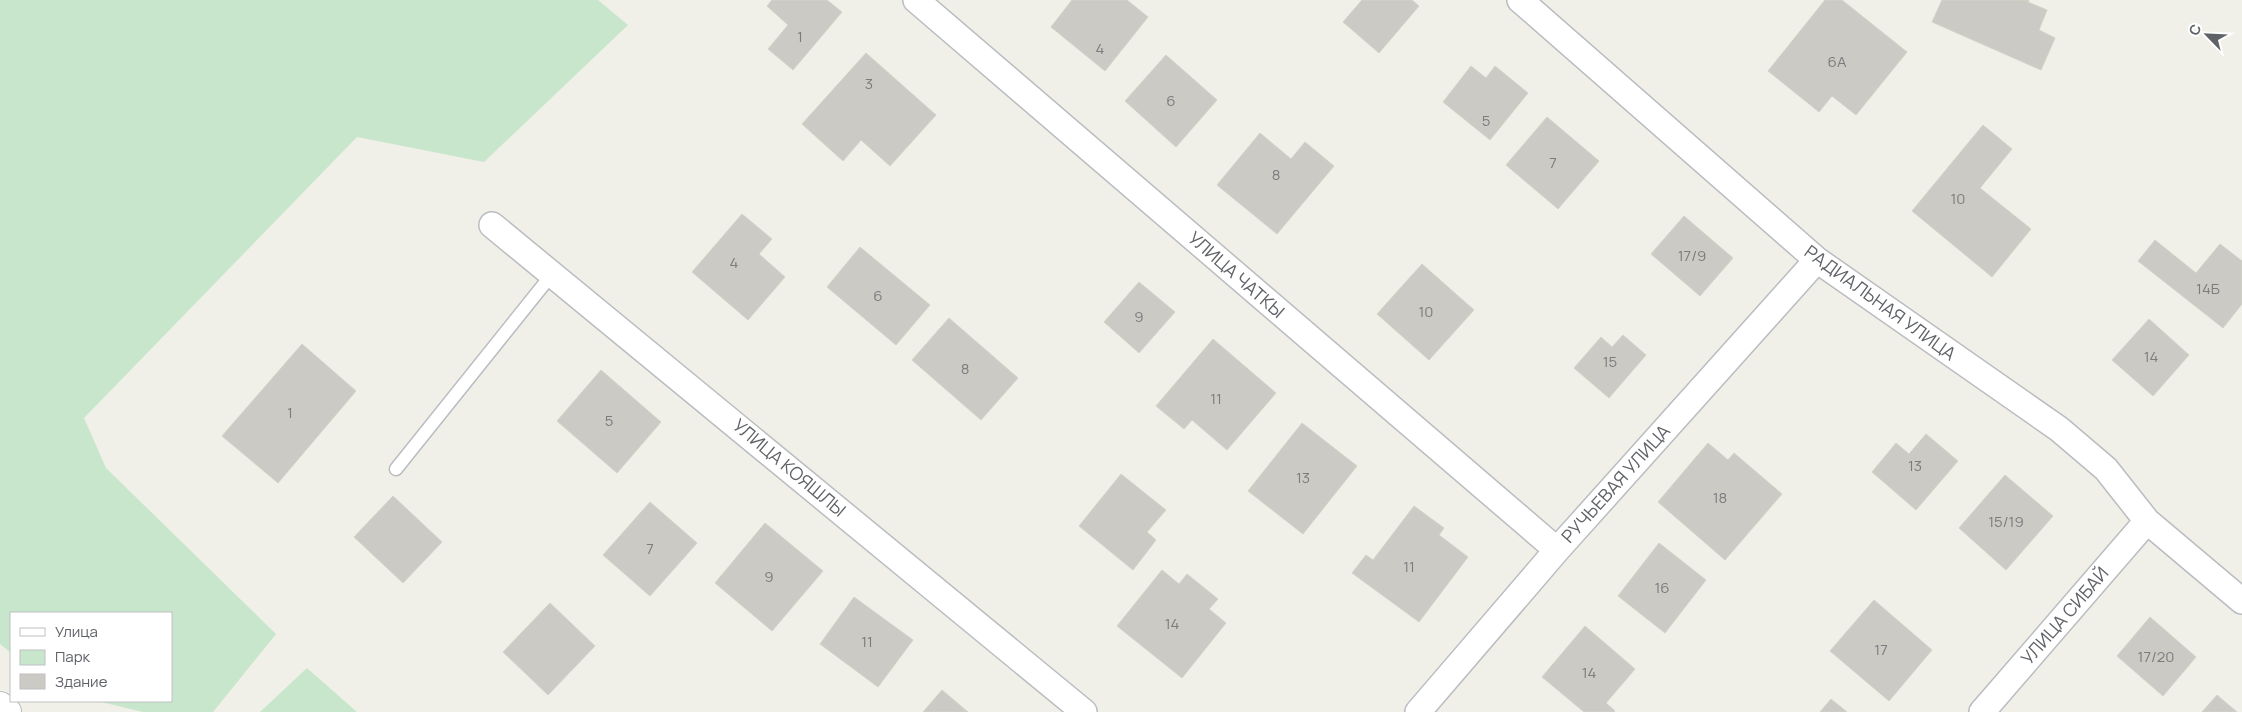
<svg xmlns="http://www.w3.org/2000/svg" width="2242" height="712" font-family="Manrope,sans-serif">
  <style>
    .green { fill: #c7e6cb }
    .building { fill: #cccac4; stroke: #d5d2c7 }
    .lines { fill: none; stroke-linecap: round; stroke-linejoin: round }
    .lane-casing { stroke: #babcc0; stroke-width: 15 }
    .street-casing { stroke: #babcc0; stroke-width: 28 }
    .secondary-casing { stroke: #b9bbc0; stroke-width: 30 }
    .lane { stroke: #fff; stroke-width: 12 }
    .street { stroke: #fff; stroke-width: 25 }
    .secondary { stroke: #fff; stroke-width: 28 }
    .labels { text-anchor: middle; stroke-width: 4; stroke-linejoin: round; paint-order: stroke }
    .number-label { font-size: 15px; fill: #7a7c7e }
    .street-label { font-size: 18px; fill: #5f6267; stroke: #fff }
  </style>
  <rect width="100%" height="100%" fill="#f0f0e8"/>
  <path class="green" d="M0,0H598L628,25L484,162L357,137L84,418L106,468L276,634L213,712H143L97,701H171V613H11V653L0,644Z
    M307,668L357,712H260Z"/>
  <path class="building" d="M772,0H827L842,12L793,70L768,49L788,25L767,6Z
    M1072,0H1127L1148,17L1105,71L1051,27Z
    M1362,0H1412L1419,6L1379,53L1343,22Z
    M1825,0H1842L1907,52L1856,115L1832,96L1819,112L1768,71Z
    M1942,0H2029L2028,2L2047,10L2039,30L2055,38L2041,70L1932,22Z
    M866,53L936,115L890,166L861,140L843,161L802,124Z
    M1166,55L1217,100L1176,147L1125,101Z
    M1471,66L1486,78L1495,66L1528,93L1490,140L1443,102Z
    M1547,117L1599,161L1558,209L1506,165Z
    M1983,125L2012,149L1980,188L2031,229L1992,277L1912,211Z
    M1260,133L1291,159L1305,142L1334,166L1277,234L1217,185Z
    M742,214L772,239L759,254L785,277L748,320L692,272Z
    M1684,216L1733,258L1700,296L1651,254Z
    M2155,240L2196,273L2220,244L2242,261V304L2223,328L2138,261Z
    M860,247L930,305L896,345L827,287Z
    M1422,264L1474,310L1429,360L1377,314Z
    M1139,282L1175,312L1139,353L1104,322Z
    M949,318L1018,378L981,420L912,360Z
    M2149,319L2189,355L2153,396L2112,360Z
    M1623,335L1646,355L1609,398L1574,368L1601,337L1612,347Z
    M1213,339L1276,393L1227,450L1192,420L1184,429L1156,406Z
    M302,344L356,391L278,483L222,436Z
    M601,370L661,422L617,473L557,421Z
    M1302,423L1357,466L1303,534L1248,491Z
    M1926,434L1958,461L1916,510L1872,472L1896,443L1909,454Z
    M1708,443L1728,460L1734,453L1782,494L1725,560L1658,502Z
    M1121,474L1166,510L1147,532L1156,540L1133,570L1079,526Z
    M2005,475L2053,516L2006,570L1959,528Z
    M393,496L442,542L403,583L354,537Z
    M650,502L697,543L650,596L603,555Z
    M1414,506L1444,528L1439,535L1468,557L1419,622L1352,573L1366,555L1373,560Z
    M765,523L823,571L772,631L715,583Z
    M1659,543L1706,580L1665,633L1618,596Z
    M1162,570L1179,584L1187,574L1218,599L1209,609L1226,623L1182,678L1117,626Z
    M854,597L913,640L878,687L820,644Z
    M1874,600L1932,650L1889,701L1830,651Z
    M550,603L595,646L548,695L503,652Z
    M2150,617L2196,657L2163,696L2117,656Z
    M1585,626L1635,669L1606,703L1615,711L1614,712H1584L1542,677Z
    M942,690L968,712H923Z
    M2217,695L2237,712H2202Z
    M1831,699L1847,712H1820Z"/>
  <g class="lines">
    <g class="lane-casing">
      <path id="lane" d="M396,469L553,273"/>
    </g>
    <g class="street-casing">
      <path id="street" d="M916,0L1557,550
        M1520,0L1817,260L2059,429L2106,469L2147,521L2242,601
        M492,225L1084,712
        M1418,712L1557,550L1817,260
        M1982,712L2147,521"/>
    </g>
    <g class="secondary-casing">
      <path id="secondary" d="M0,706L7,712"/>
    </g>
    <use href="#lane" class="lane"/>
    <use href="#street" class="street"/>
    <use href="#secondary" class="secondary"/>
  </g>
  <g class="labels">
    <g class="number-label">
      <text x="800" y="42">1</text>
      <text x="1100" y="54">4</text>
      <text x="1837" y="67">6А</text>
      <text x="869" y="89">3</text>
      <text x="1171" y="106">6</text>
      <text x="1486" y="126">5</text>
      <text x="1553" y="168">7</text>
      <text x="1276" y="180">8</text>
      <text x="1958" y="204">10</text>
      <text x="1692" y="261">17/9</text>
      <text x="734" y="268">4</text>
      <text x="2208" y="294">14Б</text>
      <text x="878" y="301">6</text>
      <text x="1426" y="317">10</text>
      <text x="1139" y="322">9</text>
      <text x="2151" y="362">14</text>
      <text x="1610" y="367">15</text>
      <text x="965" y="374">8</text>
      <text x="1216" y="404">11</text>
      <text x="290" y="418">1</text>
      <text x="609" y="426">5</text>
      <text x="1915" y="471">13</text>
      <text x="1303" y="483">13</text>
      <text x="1720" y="503">18</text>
      <text x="2006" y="527">15/19</text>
      <text x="650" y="554">7</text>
      <text x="1409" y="572">11</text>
      <text x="769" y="582">9</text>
      <text x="1662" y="593">16</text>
      <text x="1172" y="629">14</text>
      <text x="867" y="647">11</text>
      <text x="1881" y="655">17</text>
      <text x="2156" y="662">17/20</text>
      <text x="1589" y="678">14</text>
    </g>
    <g class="street-label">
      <text transform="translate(1236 275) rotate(41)" y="6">УЛИЦА ЧАТКЫ</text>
      <text transform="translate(1880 303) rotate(36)" y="6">РАДИАЛЬНАЯ УЛИЦА</text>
      <text transform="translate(789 468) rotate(40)" y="6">УЛИЦА КОЯШЛЫ</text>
      <text transform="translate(1616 484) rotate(-48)" y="6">РУЧЬЕВАЯ УЛИЦА</text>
      <text transform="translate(2065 616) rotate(-49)" y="6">УЛИЦА СИБАЙ</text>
    </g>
  </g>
  <rect x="10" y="612" width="162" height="90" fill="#ffffff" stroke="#bfc0c2"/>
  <rect x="20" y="628" width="25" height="8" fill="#ffffff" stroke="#bfc0c2"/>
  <text x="55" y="637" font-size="15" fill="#5f6267">Улица</text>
  <rect x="20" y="650" width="25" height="15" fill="#c7e6cb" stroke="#bfc0c2"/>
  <text x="55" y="662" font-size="15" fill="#5f6267">Парк</text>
  <rect x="20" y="674" width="25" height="15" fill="#cccac4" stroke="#bfc0c2"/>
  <text x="55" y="687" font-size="15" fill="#5f6267">Здание</text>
  <g transform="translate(2207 35) rotate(294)" stroke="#ffffff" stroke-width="4" paint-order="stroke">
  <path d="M0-4L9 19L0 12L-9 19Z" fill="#5f6267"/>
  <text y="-8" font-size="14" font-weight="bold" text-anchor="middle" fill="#5f6267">С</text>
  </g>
</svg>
